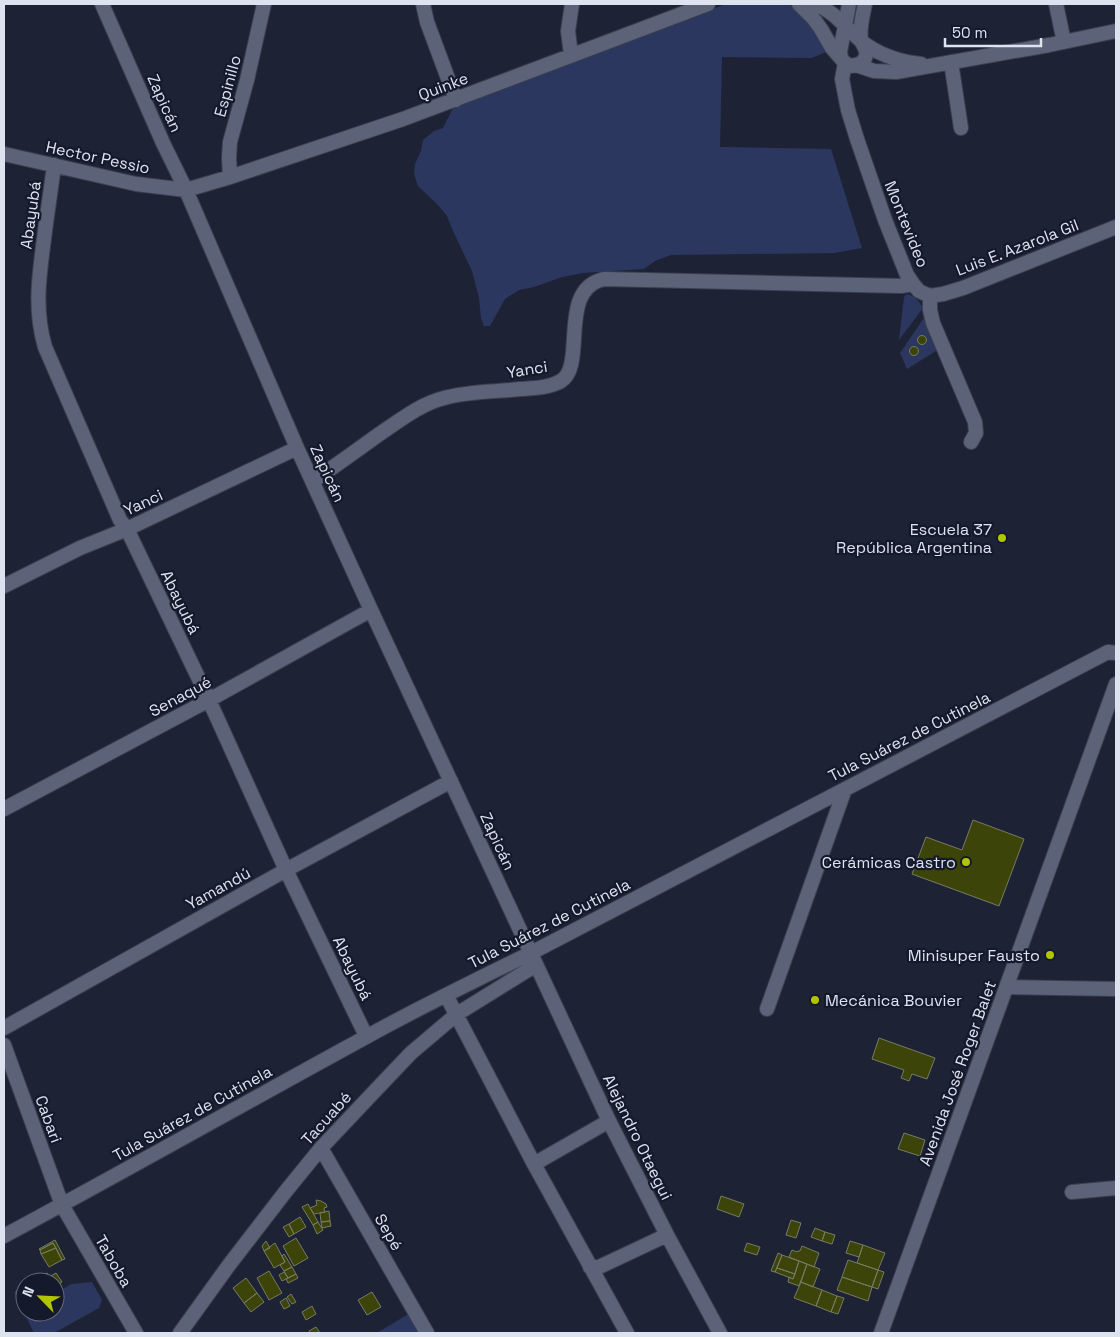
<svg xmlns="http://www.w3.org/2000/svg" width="1120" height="1337" font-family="'Space Grotesk',sans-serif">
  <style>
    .green { fill: #2c3760 }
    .building { fill: #3c4409; stroke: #767b63 }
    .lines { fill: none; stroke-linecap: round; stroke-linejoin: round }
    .minor-casing { stroke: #3b404f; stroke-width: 16 }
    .tertiary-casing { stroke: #3b404f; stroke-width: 16 }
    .minor { stroke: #5c6379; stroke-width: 14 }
    .tertiary { stroke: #5c6379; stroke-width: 14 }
    .poi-dot { fill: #b1c500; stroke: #14192b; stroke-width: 2 }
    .labels { text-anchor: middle; stroke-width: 4.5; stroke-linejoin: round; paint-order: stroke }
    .street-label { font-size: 16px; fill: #dee3f0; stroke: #14192b }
    .poi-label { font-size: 16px; fill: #dee3f0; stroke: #14192b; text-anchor: end }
  </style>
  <rect width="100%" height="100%" fill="#1d2335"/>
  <path class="green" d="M726,4H788L801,12L818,34L826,52L812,58L722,57L720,147L831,149L862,248L835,253L671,255L655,261L644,269L583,273L562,277L534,287L519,290L505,299L490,326H484L481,318L479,298L472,271L453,231L447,216L437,204L418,186L414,174L415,164L421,151L423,140L434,131L443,128L453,108Z
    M907,294C915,296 919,301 923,308L899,340L904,297Z
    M926,315L939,349L907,369L900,353Z
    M92,1282L102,1300L99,1308L54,1333H34L14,1292L25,1285V1312H55V1294L71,1284Z
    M410,1313L422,1333H377Z"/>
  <path class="building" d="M917.5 340a4.5 4.5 0 1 1 9 0a4.5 4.5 0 1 1-9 0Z
    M909.5 351a4.5 4.5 0 1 1 9 0a4.5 4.5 0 1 1-9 0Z
    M973,820L1024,839L999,906L912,874L926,837L962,850Z
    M879,1038L935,1058L927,1079L912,1074L909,1081L901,1078L904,1070L872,1059Z
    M904,1133L925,1140L920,1156L898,1149Z
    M721,1196L744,1204L739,1217L717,1209Z
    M316,1200L321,1201L326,1204L327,1207L324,1208L325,1212L314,1214L310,1208L317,1205Z
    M308,1204L318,1222L313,1225L302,1207Z
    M329,1211L330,1221L321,1222L320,1213Z
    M300,1217L306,1227L294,1234L289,1224Z
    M791,1220L801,1223L796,1238L786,1235Z
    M330,1221L331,1226L322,1228L321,1222Z
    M318,1222L323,1230L317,1234L313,1225Z
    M289,1224L294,1234L289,1237L283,1227Z
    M815,1228L825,1232L822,1241L811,1237Z
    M825,1232L835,1235L832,1244L822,1241Z
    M296,1238L308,1258L294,1266L283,1246Z
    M55,1240L65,1259L62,1260L53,1243L40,1250L39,1249Z
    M266,1241L270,1248L264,1251L262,1246Z
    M850,1241L863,1245L859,1257L846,1253Z
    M53,1243L56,1248L41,1254L40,1250Z
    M275,1243L285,1262L274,1268L264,1251Z
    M747,1243L760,1247L757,1255L744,1251Z
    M863,1245L885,1253L878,1270L857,1263Z
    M802,1246L819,1253L814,1267L789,1257L792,1250L797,1252L798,1251H800Z
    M56,1248L62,1260L49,1267L41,1254Z
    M778,1253L782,1255L775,1272L771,1271Z
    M284,1254L292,1267L284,1271L280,1265L285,1262L282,1256Z
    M782,1255L799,1261L795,1274L777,1268Z
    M848,1260L878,1270L872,1287L842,1277Z
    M799,1261L807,1264L799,1286L788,1282L789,1277L793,1279Z
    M807,1264L820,1269L813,1287L801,1282Z
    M292,1267L296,1274L288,1278L284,1271Z
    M777,1268L795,1274L793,1279L775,1272Z
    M878,1270L884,1272L878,1289L872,1287Z
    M269,1271L282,1293L269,1300L257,1278Z
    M284,1272L288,1278L282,1281L279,1275Z
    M47,1273L52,1282H37L36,1279Z
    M56,1273L62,1282L55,1286V1282H52L49,1277Z
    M296,1274L298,1278L288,1283L286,1279Z
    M842,1277L872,1287L868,1301L837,1290Z
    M246,1278L257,1293L244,1303L233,1288Z
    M801,1282L822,1290L816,1306L794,1298Z
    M822,1290L837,1296L831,1312L816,1306Z
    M372,1292L381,1307L367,1315L358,1300Z
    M257,1293L264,1302L251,1312L244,1303Z
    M291,1294L296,1302L292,1304L287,1297Z
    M837,1296L844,1298L838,1314L831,1312Z
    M286,1298L290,1306L284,1309L280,1302Z
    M312,1306L316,1314L306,1320L302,1312Z
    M316,1327L320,1333H310L309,1331Z"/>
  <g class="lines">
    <g class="minor-casing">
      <path id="minor" d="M102,4L163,143L186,190L297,448L371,610L609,1121L667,1235L720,1333
        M423,4L427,22L456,100
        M799,4L813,18L821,29L832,48L845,63L850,66L856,65L874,71L896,72L1049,45L1116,31
        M815,4C835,12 844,26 860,40C876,54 900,62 921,64
        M1056,4L1064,42
        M571,55L568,31L572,4
        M841,58L840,52L849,4
        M951,62L961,128
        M845,63L842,79L848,110L857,139L885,220L907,275L913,284L919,291L930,296V310L933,323L975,422L976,433L971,442
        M856,65C860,64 864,62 865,58C869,51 863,46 861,40C859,28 863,15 865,4
        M4,154L136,184L186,190L230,177L403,119L708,4
        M54,165C51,190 47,214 44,239C39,277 34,309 45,347L120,520L127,529L209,700L286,870L366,1036
        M230,177L229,158L230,142L247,80L264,4
        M930,296L943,294L963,288L1116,227
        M313,481C335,466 356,451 378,435C399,421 420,404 444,398C469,391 495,392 520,389C534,388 549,388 561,381C587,365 557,289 604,279L901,286L913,284
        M4,586L80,548L127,529L297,448
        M4,809L209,700L371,610
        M1007,987L1116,989
        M446,995L534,1164L627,1333
        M767,1009L845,789
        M4,1028L286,870L451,781
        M4,1045L62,1205L136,1333
        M321,1148L427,1333
        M534,1164L609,1121
        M1072,1192L1116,1188
        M4,1236C125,1171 245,1103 366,1037C420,1007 476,980 531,953L1108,652L1116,653
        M590,1267H599L667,1235
        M180,1333L229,1265L286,1191L321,1148L372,1094L411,1053L457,1014L536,965"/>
    </g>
    <g class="tertiary-casing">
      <path id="tertiary" d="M881,1333L1116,684"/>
    </g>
    <use href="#minor" class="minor"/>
    <use href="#tertiary" class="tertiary"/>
  </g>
  <g class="poi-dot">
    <circle cx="1002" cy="538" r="5"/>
    <circle cx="966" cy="862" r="5"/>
    <circle cx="1050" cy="955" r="5"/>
    <circle cx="815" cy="1000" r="5"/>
  </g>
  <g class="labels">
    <g class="street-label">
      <text transform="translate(227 86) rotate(-75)" y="6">Espinillo</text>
      <text transform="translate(443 86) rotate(-21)" y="6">Quinke</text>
      <text transform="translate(165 103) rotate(66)" y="6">Zapicán</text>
      <text transform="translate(98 157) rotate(12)" y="6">Hector Pessio</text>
      <text transform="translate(30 215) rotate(-82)" y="6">Abayubá</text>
      <text transform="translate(907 224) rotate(68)" y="6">Montevideo</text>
      <text transform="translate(1017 247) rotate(-21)" y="6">Luis E. Azarola Gil</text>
      <text transform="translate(527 369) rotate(-9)" y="6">Yanci</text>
      <text transform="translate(328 473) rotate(65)" y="6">Zapicán</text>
      <text transform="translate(143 502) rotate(-25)" y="6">Yanci</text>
      <text transform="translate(181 602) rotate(64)" y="6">Abayubá</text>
      <text transform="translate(180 696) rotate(-28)" y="6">Senaqué</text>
      <text transform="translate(909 736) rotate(-27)" y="6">Tula Suárez de Cutinela</text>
      <text transform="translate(498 841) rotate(65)" y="6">Zapicán</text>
      <text transform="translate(218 888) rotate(-29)" y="6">Yamandú</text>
      <text transform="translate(549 923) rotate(-27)" y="6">Tula Suárez de Cutinela</text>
      <text transform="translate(353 968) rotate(64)" y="6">Abayubá</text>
      <text transform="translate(957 1073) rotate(-70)" y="6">Avenida José Roger Balet</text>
      <text transform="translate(192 1113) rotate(-29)" y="6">Tula Suárez de Cutinela</text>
      <text transform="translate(326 1118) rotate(-48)" y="6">Tacuabé</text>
      <text transform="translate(49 1119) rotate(70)" y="6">Cabari</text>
      <text transform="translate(638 1137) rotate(64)" y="6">Alejandro Otaegui</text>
      <text transform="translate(389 1232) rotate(60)" y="6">Sepé</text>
      <text transform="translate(114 1261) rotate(60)" y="6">Taboba</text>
    </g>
    <g class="poi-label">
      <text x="992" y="535">Escuela 37<tspan x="992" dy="18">República Argentina</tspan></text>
      <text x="956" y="868">Cerámicas Castro</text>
      <text x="1040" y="961">Minisuper Fausto</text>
      <text x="825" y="1006" text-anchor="start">Mecánica Bouvier</text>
    </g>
  </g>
  <rect width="1120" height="1337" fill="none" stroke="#dee3f0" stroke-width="10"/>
  <g transform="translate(40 1297) rotate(294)"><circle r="24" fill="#14192b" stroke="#656a7a"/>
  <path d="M0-4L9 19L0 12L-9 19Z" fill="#b1c500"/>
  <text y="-8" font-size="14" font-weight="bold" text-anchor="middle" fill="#dee3f0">N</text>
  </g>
  <path d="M945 38v8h96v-8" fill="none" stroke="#dee3f0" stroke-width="2.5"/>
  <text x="952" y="38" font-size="15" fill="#dee3f0" stroke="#14192b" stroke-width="4" paint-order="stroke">50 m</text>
</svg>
